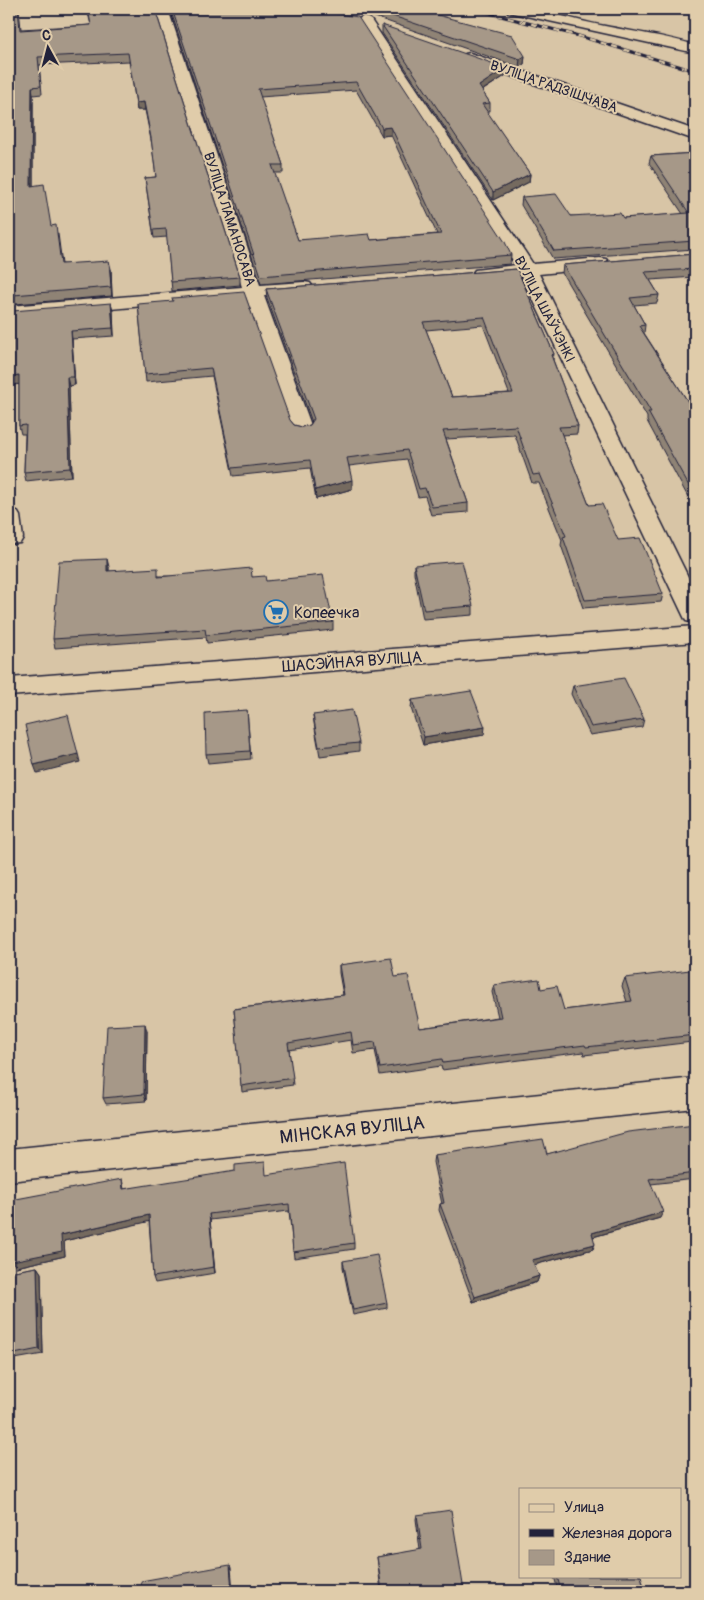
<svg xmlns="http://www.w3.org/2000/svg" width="704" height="1600" font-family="Pangolin,sans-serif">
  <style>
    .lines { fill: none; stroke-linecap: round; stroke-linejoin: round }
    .minor-casing { stroke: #22223b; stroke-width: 3 }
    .secondary-casing { stroke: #22223b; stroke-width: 3 }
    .minor { fill: #e0ccaa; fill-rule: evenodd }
    .secondary { fill: #e0ccaa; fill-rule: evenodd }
    .rail-casing { stroke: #22223b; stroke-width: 3 }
    .rail { stroke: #e0ccaa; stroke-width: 2; stroke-dasharray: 6; stroke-linecap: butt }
    .wall { fill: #8f8375; stroke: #22223b; fill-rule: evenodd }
    .shaded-wall { fill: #746a5f; stroke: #22223b }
    .building { fill: #a69888; stroke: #22223b; fill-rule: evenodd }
    .labels { text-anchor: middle; stroke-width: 4; stroke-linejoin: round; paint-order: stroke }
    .far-street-label { font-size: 14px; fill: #22223b; stroke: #e0ccaa }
    .poi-label { font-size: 16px; fill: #22223b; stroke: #e0ccaa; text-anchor: start }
    .street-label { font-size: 16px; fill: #22223b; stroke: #e0ccaa }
    .near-street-label { font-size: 19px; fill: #22223b; stroke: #e0ccaa }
  </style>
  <rect width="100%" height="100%" fill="#d8c5a6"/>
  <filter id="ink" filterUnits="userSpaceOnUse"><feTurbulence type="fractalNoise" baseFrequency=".02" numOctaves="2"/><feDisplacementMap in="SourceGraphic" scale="10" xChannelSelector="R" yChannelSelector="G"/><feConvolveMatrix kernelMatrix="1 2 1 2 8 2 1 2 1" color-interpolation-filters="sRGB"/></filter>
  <g filter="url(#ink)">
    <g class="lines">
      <g class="minor-casing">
        <path id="minor" d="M155,9H168L260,285L304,282L310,283L313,287L310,291L304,292L264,296L312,428L309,432L302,434L295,432L292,428L246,297L9,318V306L242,287Z
          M506,9C539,7 572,20 605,26C635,32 666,36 695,45V53L508,12Z
          M364,16L371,20L533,264L600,258L606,259L609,263L606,267L600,268L539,274L695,591V623L686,621L683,615L522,276L481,279L475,278L472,274L475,270L516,265L357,20Z
          M470,53L695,130V140L465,60L463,57L465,54Z
          M9,509L17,511L20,516L23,538L20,543L9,544Z
          M695,1078V1108L9,1181V1149Z"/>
      </g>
      <g class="secondary-casing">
        <path id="secondary" d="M695,626V642L9,696V678Z"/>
      </g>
      <use href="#minor" class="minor"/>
      <use href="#secondary" class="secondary"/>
      <g class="rail-casing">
        <path id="rail" d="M473,9L579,36L695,71"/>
      </g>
      <use href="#rail" class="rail"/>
    </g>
    <path class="wall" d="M9,9H19L21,29L91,25L87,9H155L240,277V285L172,291L167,237L154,238L145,178L156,177L152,145L145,110H137L129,61L39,65L42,94L33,95V185L51,226L58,234L62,264L111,269L112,296L15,304L13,298H9Z
      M170,9H305L511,255L510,264L261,284ZM356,90L382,136L391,135L437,234L371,240H298L274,173H283V165L260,97Z
      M330,9H415L525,56L524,64L519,67L369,15Z
      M382,25L505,76L482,91L490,103V111H486L530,174L529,182L493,200L382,33Z
      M695,153V249L553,259L521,205L522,197L571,216L623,218L683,214L649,163L651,156Z
      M695,254V277L650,280L659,295L657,303L634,305L645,325L644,333L692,408H695V510L647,421V417L562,273L563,265Z
      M517,269L554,354L553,360L578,426L577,434L562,435L589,505L663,594L661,602L583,608L561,545L562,540L539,483H532L515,435L446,439L468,503V512L431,515L425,496L418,497L407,459L349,466L352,489L316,499L310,468L233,476L212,376L146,382L138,304L290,420L294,425L302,427L310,425L312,422L267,298L266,289ZM483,325L509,393L452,397L426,330Z
      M12,311H113L114,336L72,339L75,385L69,386L72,476L26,481L24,472L25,434H21L19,426V384L13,385L11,376Z
      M414,565L473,606V615L423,619L414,573Z
      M109,567V571L160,576L252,577L266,581L333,622V630L207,643L206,637L55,648L53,639Z
      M573,686L644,719L642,727L590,735L571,694Z
      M412,700L484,735L423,745L411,708Z
      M247,710L251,759L208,763L206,754Z
      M313,715L359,743V751L320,756L314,723Z
      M339,965L395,977L420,1028L498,1017L492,992L494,985L541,989L564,1010L627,1002L622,986L625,978L695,985V1024H691L695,1035L692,1042L584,1055L583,1052L442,1070L441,1066L380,1075L375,1050L353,1053L351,1040L289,1050L293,1085L242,1092L234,1009L343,995L339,973Z
      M147,1031L146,1101L106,1104L103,1098Z
      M695,1124V1179L651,1184L660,1218L593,1237V1249L534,1265L539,1276L537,1282L473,1302L439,1210L440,1204H442L433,1162L434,1155L547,1154Z
      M266,1175L354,1243V1249L294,1258L289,1211L210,1220L215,1273L155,1283L153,1277L149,1221L64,1241L65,1256L16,1267L122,1179L124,1189Z
      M343,1261L387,1303V1308L353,1315L343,1267Z
      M37,1267L41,1273L43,1354L9,1360V1272Z
      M417,1515L464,1591H381L377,1557L420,1550L416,1519Z
      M554,1576H641L645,1591H558Z"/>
    <path class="shaded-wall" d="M525,56L524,64L519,67L520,59Z
      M506,68L505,76L478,93L479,86Z
      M32,87L33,95V194L31,186Z
      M144,102L145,110H137L136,103Z
      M391,127V135L382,136V128Z
      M530,174L529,182L493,200V192Z
      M109,261L111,269L112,296L111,287Z
      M111,303L113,311L114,336L113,328Z
      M71,331L72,339L75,385L74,377Z
      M19,375L21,384L13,385L11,376Z
      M67,377L69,386L72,476L70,468Z
      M352,480V489L316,499L315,490Z
      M107,559L109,567L108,579L107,571Z
      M485,727L484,735L423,745L424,737Z
      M78,754L80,762L37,773L34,765Z
      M145,1024L147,1031L146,1101L144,1094Z
      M663,1212L660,1218L589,1238L592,1233Z
      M209,1214L210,1220L215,1273L214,1267Z
      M149,1215L151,1221L64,1241L65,1256L16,1267L12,1261L61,1235Z
      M595,1244L593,1249L530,1266L532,1260Z
      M37,1267L41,1273L43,1354L39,1349Z
      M539,1276L537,1282L473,1302L475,1297Z
      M230,1565L231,1568L233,1591H232Z"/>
    <path class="building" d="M9,9H18L20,30L91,25L88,9H155L240,277L171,282L166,229L153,230L145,178L156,177L151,138L144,102L136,103L128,53L38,57L41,86L32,87L31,186L44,184L51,226L56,225L61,264L109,261L111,287L13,295V289H9Z
      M172,9H305L358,17L505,242L511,255L261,276ZM356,82L382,128L391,127L441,234L371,240L369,234L298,240L272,165H283L258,89Z
      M372,9H415L512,35L525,56L520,59Z
      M382,25L506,68L479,86L490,103L482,104L530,174L493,192Z
      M695,153V241L554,251L522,197L556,194L571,216L620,213L623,218L689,213L651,156Z
      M695,254V269L645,272L659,295L630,298L645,325L639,326L692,408H695V497L648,412H651L563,265Z
      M517,269L554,354L551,355L578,426L559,427L589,505L602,504L618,540L640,538L663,594L585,600L563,537L566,536L540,474L533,475L516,426L443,431L468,503L432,507L425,488L419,489L407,450L347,458L352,480L315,490L310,460L232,468L211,368L145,374L138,304L173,301L172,298L244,292L290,420L294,425L302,427L310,425L314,419L266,289ZM484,317L513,393L452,397L423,322Z
      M111,303L113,328L71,331L74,377H67L70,468L24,472L26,425L19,426V375L11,376L12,311Z
      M107,559V571L158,568V577L251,568L252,577L265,576L266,581L323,575L333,622L206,635L205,629L53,639L59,561Z
      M462,561L473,606L424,610L414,565Z
      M624,678L644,719L591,727L573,686Z
      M471,691L485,727L424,737L412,700Z
      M247,710L250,751L206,754L205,713Z
      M352,710L359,743L319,747L313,715Z
      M68,715L78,754L34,765L25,725Z
      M391,958L395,977L408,975L420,1028L501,1017L494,985L539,979L541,989L557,986L564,1010L632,1001L625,978L690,970L695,985V1017L689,1018L695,1035L586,1047L585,1045L443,1063L442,1059L380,1068L375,1042L353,1045L351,1032L288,1043L293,1078L241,1086L234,1009L344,995L339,965Z
      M145,1024L144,1094L103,1098L107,1026Z
      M695,1124V1173L649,1179L663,1212L592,1233L595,1244L532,1260L539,1276L475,1297L440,1204L444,1203L434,1155L543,1139L547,1154L628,1132Z
      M265,1162L266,1175L344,1163L354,1243L293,1252L289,1204L209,1214L214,1267L153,1277L149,1215L61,1235L62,1251L12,1261L11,1200L122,1179L123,1189L235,1171V1165Z
      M377,1255L387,1303L353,1310L343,1261Z
      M37,1267L39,1349L9,1355V1272Z
      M451,1510L464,1591H382L377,1557L422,1549L417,1515Z
      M230,1565L232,1591H142L141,1581Z
      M557,1576H641L645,1591H561Z
      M34,1589V1591H24Z"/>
  </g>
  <defs>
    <g id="supermarket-ring" transform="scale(1.25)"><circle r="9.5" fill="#e0ccaa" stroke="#1f6fb2" stroke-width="1.5"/><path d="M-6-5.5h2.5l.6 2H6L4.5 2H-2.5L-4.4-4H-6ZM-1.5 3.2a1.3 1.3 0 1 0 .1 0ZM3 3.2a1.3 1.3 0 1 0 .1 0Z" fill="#1f6fb2"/></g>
  </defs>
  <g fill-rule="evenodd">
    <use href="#supermarket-ring" x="276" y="612"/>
  </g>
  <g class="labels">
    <g class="far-street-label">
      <text transform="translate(554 86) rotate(19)" y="5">ВУЛІЦА РАДЗІШЧАВА</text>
      <text transform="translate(230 219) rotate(72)" y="5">ВУЛІЦА ЛАМАНОСАВА</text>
      <text transform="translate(545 309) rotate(63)" y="5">ВУЛІЦА ШАЎЧЭНКІ</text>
    </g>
    <g class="poi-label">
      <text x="294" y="618">Копеечка</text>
    </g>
    <g class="street-label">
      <text transform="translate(352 661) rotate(-4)" y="6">ШАСЭЙНАЯ ВУЛІЦА</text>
    </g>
    <g class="near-street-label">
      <text transform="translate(352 1129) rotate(-6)" y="7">МІНСКАЯ ВУЛІЦА</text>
    </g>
  </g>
  <rect width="704" height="1600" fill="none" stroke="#e0ccaa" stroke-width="30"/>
  <rect x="15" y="15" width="674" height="1570" fill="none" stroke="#22223b" stroke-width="2" filter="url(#ink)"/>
  <rect x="519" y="1488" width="162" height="90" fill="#e0ccaa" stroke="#94887e"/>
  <rect x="529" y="1504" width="25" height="8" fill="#e0ccaa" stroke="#94887e"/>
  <text x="564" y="1512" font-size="15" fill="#22223b">Улица</text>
  <rect x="529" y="1529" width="25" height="8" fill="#22223b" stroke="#94887e"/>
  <text x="564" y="1538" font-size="15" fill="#22223b">Железная дорога</text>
  <rect x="529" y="1550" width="25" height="15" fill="#a69888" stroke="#94887e"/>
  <text x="564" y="1562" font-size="15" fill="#22223b">Здание</text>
  <g transform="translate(48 48) rotate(353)" stroke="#e0ccaa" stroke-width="4" paint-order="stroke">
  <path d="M0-4L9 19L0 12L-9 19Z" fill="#22223b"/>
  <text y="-8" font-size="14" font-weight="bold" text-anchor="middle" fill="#22223b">С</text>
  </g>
</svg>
